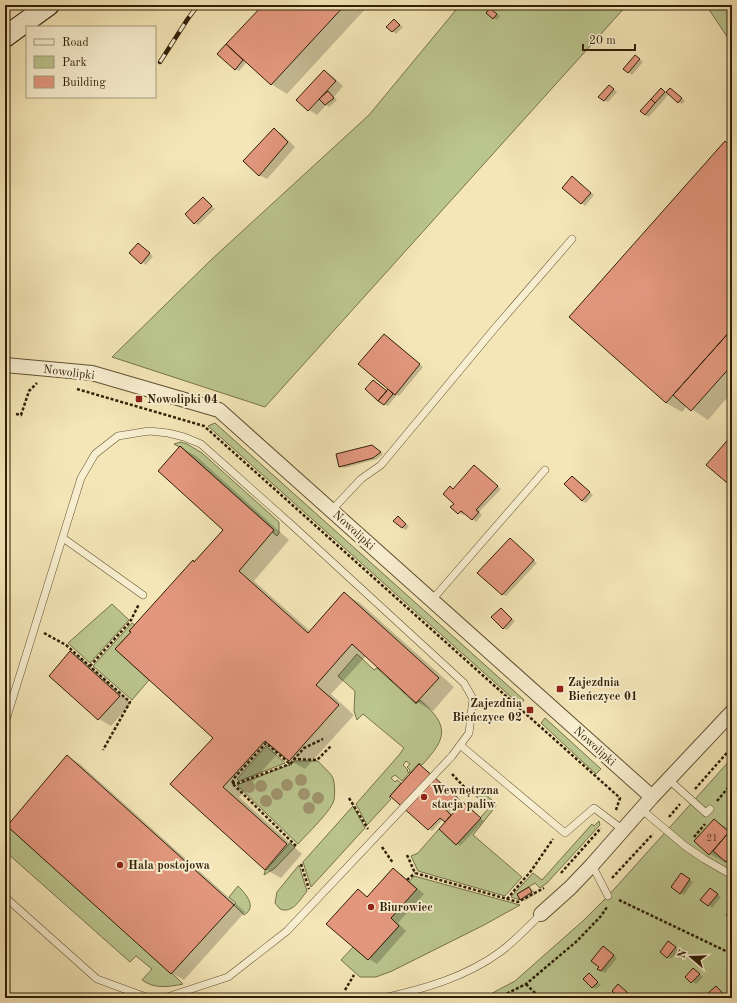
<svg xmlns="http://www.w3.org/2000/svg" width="737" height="1003" font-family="'Old Standard TT',serif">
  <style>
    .green { fill: #bbc58e; stroke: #76724a }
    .shadow { fill: #0003 }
    .building { fill: #e3987e; stroke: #301f07 }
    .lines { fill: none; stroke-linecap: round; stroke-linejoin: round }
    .service-casing { stroke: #615133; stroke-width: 8 }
    .minor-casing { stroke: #615133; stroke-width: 16 }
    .secondary-casing { stroke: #301f07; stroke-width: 22 }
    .path { stroke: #301f07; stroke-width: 2.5; stroke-dasharray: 3 2; stroke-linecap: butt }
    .service { stroke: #f8efd0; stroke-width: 7 }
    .minor { stroke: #f8efd0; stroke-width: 14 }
    .secondary { stroke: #f8efd0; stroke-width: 20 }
    .rail-casing { stroke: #301f07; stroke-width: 4.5 }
    .rail { stroke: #f8efd0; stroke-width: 3; stroke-dasharray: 9; stroke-linecap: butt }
    .tree { fill: #9f946d }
    .poi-dot { fill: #8f2418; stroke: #f8efd0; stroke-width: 1.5 }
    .labels { text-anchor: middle; stroke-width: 4; stroke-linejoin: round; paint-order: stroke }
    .number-label { font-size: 10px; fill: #5d3d25 }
    .street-label { font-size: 12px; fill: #301f07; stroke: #f8efd0 }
    .poi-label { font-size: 12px; font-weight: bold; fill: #301f07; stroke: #f8efd0; text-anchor: start }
  </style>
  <rect width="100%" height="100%" fill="#f4e6b7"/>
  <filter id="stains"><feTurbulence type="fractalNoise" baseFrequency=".005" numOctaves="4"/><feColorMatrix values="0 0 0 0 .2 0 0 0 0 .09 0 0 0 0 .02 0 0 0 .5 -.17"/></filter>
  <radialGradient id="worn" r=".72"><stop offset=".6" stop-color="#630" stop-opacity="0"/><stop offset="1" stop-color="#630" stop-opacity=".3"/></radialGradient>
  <path class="green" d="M460,5H627L265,407L112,357L212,259L369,115Z
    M706,5H732V44Z
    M215,423L524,700L520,705L208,426Z
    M181,442L187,444L202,453L279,522V533L277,536L272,532L274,530L180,446L179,447L174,444Z
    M112,604L129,620L90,663L68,643Z
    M132,623L135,625L129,631L131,632L115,649L149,680L132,700L93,666Z
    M357,654L374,670L377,668L416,704L420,700C450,726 447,738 422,765L419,763L410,773L409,772L410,770L407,767L410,764L406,761L403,765L408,770L407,771L409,773L402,781L395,775L391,778L395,782L397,780L401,783L389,797L391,799L367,825L356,804L399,755L404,748L363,714L357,720L354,711L355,691L338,676Z
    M545,718L601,769L596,774L541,723Z
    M266,746L285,763L239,781L237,779Z
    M732,758V998H483L515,981L584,920L608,896Z
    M294,761H318C323,767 330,772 333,778C335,784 335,794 334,800C332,810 306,835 298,844L237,785L292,764Z
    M474,787L480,789L495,803L496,806L473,835L522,877L505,896L418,871L411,856L418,853L439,829L456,845L489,808L469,790Z
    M353,806L365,828L311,887L303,862Z
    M599,821L600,825L547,883L540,888L535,883L517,894L520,900L511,897L533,873L542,880L592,824L594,826Z
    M5,824L177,978L183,984C169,987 154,989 142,980L152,969L136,956L130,962L7,853L5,855Z
    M290,843L295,847L275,868L264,875L265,871Z
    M299,865L307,891C300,900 292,914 280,909L275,903L277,892Z
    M414,876L520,905L484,925L392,971L376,977H360L341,960L353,947L368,960L399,926L391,918L416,889L409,882Z
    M238,886C245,893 258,907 244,915L234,905L236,903L229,897Z"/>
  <path class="shadow" d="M264,5H369L287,94L271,84L247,62L239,71L235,69L226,45L230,48Z
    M490,9L500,16L497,20L494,18Z
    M394,20L403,27L396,34L388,27Z
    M639,59L643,62L632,75L624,69Z
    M324,71L332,76L343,86L334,97L337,100L329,107L326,105L317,115L309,110L298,100Z
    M609,86L617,92L608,102L604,100Z
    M661,89L667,93L671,89L685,101L682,104L669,94L649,117L645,115Z
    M274,130L282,134L295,147L267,179L259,175Z
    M725,142L732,147V392L708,420L687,406L682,412L666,403Z
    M572,177L594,195L585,206L563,188Z
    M203,198L215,209L198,225L195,223Z
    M138,244L153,256L146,265L130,253Z
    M388,337L423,367L399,396L397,395L388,406L384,404L374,381L387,392L390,389Z
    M372,446L383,454L377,459L344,468L340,466Z
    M180,447L196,456L289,540L254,581L310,631L344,594L360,603L454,687L433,711L417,702L366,656L331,694L354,715L305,769L289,760L279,752L239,797L302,854L281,878L265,869L172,784L214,738L195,563L224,530Z
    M474,466L501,489L479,512L482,515L476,522L465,513L463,515L452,507L455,504L450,487L454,489Z
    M572,477L593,495L586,503L582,501Z
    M401,520L409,526L406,530L402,528Z
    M514,542L537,563L506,596L502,594Z
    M501,609L515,621L507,630L503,628Z
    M71,652L83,659L131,703L111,726L99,719Z
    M68,757L80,764L245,912L184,980L172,973L8,826Z
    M420,765L461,800L450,812L452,815L467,806L484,821L460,846L457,844L447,822L443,819L432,831L392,796Z
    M714,820L732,831V861L730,863L727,862L726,863L710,854Z
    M393,869L401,874L424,894L398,923L406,931L377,964L369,959L328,924L358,890L368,897Z
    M685,876L693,882L684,895L681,893Z
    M529,888L533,890L536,894L525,901L521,899Z
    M714,891L721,897L712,908L702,900Z
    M672,944L679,950L671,959L661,952Z
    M607,949L617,958L605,973L601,971L600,967Z
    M694,969L703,977L696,984L686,977Z
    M589,974L601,985L596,989L592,987Z
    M618,985L631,995L628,998H622Z"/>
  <path class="building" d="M263,5H345L271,85L226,44Z
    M490,8L497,14L493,19L486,13Z
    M394,19L400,25L392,32L386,27Z
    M226,44L243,60L235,70L217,54Z
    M635,55L640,59L628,73L623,69Z
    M324,70L336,81L308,111L296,100Z
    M609,85L614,89L604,101L598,97Z
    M661,88L665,92L655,103L651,99Z
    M670,88L682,98L678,103L666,92Z
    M328,91L334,98L325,105L319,99Z
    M651,99L655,103L645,115L640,111Z
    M274,128L288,142L259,176L243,161Z
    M725,141L732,148V329L666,403L569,317Z
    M572,176L591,193L581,204L562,188Z
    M203,197L212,206L194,224L185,214Z
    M138,243L150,253L141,264L129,253Z
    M732,329V365L691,411L673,395Z
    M384,334L420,364L395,395L358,364Z
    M373,380L387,391L378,401L365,389Z
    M388,389L393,394L384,405L378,401Z
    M732,435V487L706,465Z
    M372,445L381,452L373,458L339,467L336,454Z
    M180,446L274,530L239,571L308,633L344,592L439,678L416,703L352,644L316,685L339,705L289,761L265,741L223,787L287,844L265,870L170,784L213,738L115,649L131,632L129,631L193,560L194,562L223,530L158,471Z
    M474,465L498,486L476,510L479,512L472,520L461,511L458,514L450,507L454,504L443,494L450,486L453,489Z
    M572,476L590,492L582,501L564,484Z
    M398,516L406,524L402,528L393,521Z
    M510,538L534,560L502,595L477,573Z
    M501,608L512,619L503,629L491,617Z
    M70,651L120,696L98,720L49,676Z
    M67,755L234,905L171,974L7,826Z
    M419,764L458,798L446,810L451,815L445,822L440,818L428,830L390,796Z
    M463,802L481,818L456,845L439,829Z
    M714,819L729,832L709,855L694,841Z
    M729,832L732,835V855L726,862L713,851Z
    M393,868L417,889L391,918L399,926L368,960L326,924L358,889L367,897Z
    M681,873L690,879L680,894L671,887Z
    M529,887L532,892L520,900L517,894Z
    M710,888L718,894L708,906L700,900Z
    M732,908V921L731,920L732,919L726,915Z
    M668,941L676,947L667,958L660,952Z
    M603,946L614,955L601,971L597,969L599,967L591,961Z
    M693,968L700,974L691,983L685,977Z
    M589,973L598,982L592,988L583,979Z
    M618,984L628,993L623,998H620L612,991Z
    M716,986L726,997L725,998H711L707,994Z"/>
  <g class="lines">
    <g class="service-casing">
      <path id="service" d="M332,510L361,479L381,465L495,328L572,239
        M63,538L143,595
        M432,600L545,470
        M5,723L81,478L95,454L118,436L149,431L168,433L184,437L201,444L293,526L464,683L473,699L469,733L452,756L287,931L228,977L167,997H146L97,979L5,897
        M460,745L565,833L594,808L622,829
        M668,779L706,813L710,809
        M641,809L685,846L704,859L732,875
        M592,865L608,896
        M383,998C424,989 466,977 500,952C515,941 528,927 541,914"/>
    </g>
    <g class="minor-casing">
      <path id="minor" d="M5,365L92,373L219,410L652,797
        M541,914L570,888L592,865L652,797L732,712"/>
    </g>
    <g class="secondary-casing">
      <path id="secondary" d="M5,37L49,5"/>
    </g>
    <path class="path" d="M77,389L204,426L620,798L616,810
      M16,414L21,415L29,391L37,383
      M44,633L66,645L130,702L103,750
      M90,666L130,622L139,604
      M293,759L317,760L331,746
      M452,774L469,792
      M232,783H238L290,764
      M695,789L732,747
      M349,798L368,829
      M717,801L732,783
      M669,817L680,804
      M694,837L705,824
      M296,846L232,783L235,777L266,743L290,764L304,748L323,739
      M382,847L393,863
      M407,855L415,873L518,902L544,888
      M301,864L309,889
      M561,873L601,828
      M612,878L653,834
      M407,880L415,873
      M507,899L531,871L553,839
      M619,900L732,954
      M526,984L540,998
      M345,990L354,975
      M498,998L526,984L577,941L601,916L607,907"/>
    <use href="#service" class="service"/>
    <use href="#minor" class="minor"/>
    <use href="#secondary" class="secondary"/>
    <g class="rail-casing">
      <path id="rail" d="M160,62L187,20L198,5"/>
    </g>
    <use href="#rail" class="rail"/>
  </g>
  <g class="tree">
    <circle cx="301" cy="780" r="6"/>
    <circle cx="287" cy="785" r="6"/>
    <circle cx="261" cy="786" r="6"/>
    <circle cx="249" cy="787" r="6"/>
    <circle cx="277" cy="794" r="6"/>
    <circle cx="304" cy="794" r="6"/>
    <circle cx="318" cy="798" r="6"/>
    <circle cx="266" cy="801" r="6"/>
    <circle cx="309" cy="808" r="6"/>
  </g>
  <g class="poi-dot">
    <rect x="135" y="395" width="8" height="8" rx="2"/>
    <rect x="556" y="685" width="8" height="8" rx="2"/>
    <rect x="526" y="706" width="8" height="8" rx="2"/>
    <circle cx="424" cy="797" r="4"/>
    <circle cx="120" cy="865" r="4"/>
    <circle cx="371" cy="907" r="4"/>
  </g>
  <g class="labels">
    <g class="number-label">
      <text x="712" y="841">21</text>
    </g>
    <g class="street-label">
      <text transform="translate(69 372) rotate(7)" y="4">Nowolipki</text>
      <text transform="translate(354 530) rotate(42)" y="4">Nowolipki</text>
      <text transform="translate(595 746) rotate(42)" y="4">Nowolipki</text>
    </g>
    <g class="poi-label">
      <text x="147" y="403">Nowolipki 04</text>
      <text x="568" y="686">Zajezdnia<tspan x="568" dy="14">Bieńczyce 01</tspan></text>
      <text x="522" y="707" text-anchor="end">Zajezdnia<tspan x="522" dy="14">Bieńczyce 02</tspan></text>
      <text x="432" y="794">Wewnętrzna<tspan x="432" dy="14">stacja paliw</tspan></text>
      <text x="128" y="869">Hala postojowa</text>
      <text x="379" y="911">Biurowiec</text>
    </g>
  </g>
  <rect width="737" height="1003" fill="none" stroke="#f4e6b7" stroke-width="20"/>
  <rect x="6" y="6" width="725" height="991" fill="none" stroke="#301f07" stroke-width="2"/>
  <rect x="10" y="10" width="717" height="983" fill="none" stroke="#301f07"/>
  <rect x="26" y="26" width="130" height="72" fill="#f8efd0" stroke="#a89c80"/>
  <rect x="34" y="39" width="20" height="6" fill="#f8efd0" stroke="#a89c80"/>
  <text x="62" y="46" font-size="12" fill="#301f07">Road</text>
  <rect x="34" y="56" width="20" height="12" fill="#bbc58e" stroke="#a89c80"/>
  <text x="62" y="66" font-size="12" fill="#301f07">Park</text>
  <rect x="34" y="76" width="20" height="12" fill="#e3987e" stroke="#a89c80"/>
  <text x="62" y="86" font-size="12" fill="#301f07">Building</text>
  <g transform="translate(691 957) rotate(289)" stroke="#f8efd0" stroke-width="3" paint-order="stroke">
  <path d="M0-3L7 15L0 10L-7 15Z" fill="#301f07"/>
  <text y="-6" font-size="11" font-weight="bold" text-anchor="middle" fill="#301f07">N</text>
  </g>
  <path d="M583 44v6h52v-6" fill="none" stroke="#301f07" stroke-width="2"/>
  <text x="589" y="44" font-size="12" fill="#301f07" stroke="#f8efd0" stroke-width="3" paint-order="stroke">20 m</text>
  <rect width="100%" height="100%" filter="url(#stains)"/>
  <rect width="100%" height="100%" fill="url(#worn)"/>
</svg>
